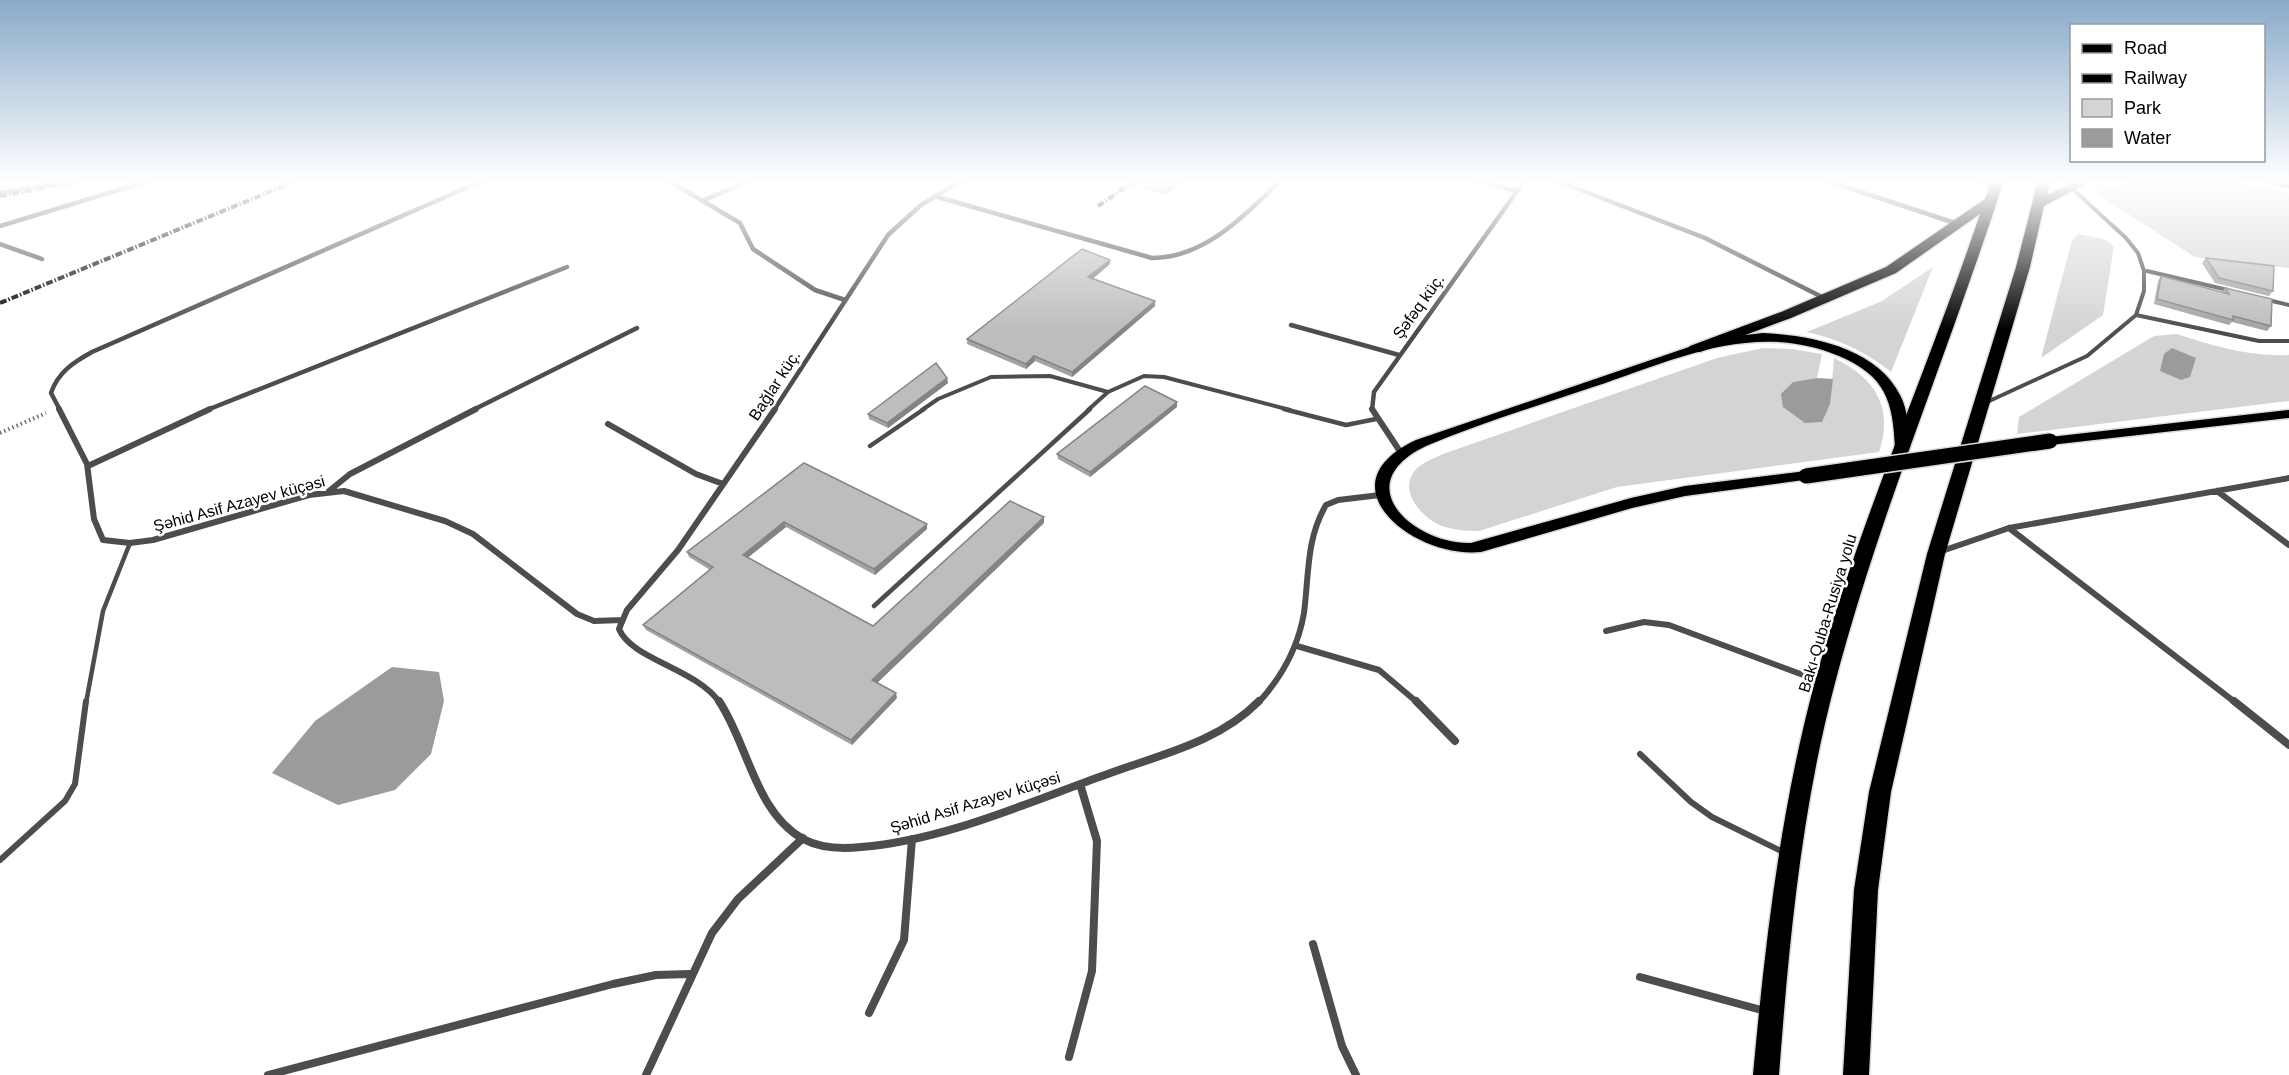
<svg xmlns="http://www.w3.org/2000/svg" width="2289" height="1075" font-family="Arial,sans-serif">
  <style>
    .green { fill: #d4d4d4 }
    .water { fill: #9b9b9b }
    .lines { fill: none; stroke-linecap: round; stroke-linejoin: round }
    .primary-casing { stroke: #dbdbdb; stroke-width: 3 }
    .highway-casing { stroke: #dbdbdb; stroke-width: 3 }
    .path { stroke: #6f6f6f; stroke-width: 4; stroke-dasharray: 1.5 3; stroke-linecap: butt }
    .lane-far2 { stroke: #4d4d4d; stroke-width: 4 }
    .lane-far1 { stroke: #4d4d4d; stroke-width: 4.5 }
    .lane { stroke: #4d4d4d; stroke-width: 6 }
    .street-far2 { stroke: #4d4d4d; stroke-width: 4.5 }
    .street-far1 { stroke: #4d4d4d; stroke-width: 6 }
    .street { stroke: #4d4d4d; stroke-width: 8 }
    .primary { fill: #000; fill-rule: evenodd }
    .highway { fill: #000; fill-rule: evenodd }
    .rail { stroke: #000; stroke-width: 4; stroke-dasharray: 7 2 1.5 2; stroke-linecap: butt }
    .primary-bridge-casing { stroke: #dbdbdb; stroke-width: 18; stroke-linecap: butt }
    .primary-bridge { stroke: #000; stroke-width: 15 }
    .wall { fill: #a3a3a3 }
    .shaded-wall { fill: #848484 }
    .building { fill: #bdbdbd; stroke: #848484; stroke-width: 1.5 }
    .labels { text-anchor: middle; stroke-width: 5; stroke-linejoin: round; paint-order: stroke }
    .street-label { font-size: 16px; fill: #000; stroke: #fff }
  </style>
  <rect width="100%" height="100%" fill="#fff"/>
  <path class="green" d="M2138,180H2227L2289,193V268L2195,257L2094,192Z
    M2078,234L2104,239L2114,246L2103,315L2041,358L2072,240Z
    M1933,267L1891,372C1866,352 1839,339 1807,332L1882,301Z
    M2177,334C2212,346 2252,357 2289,355V401L2017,434L2019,417L2154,336Z
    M1763,348L1791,349L1822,354L1817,378L1793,382L1830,404L1834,358C1875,378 1894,407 1879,452L1617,487L1479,531C1466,531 1454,530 1442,526C1424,519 1401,495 1412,475C1417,464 1433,459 1443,454L1717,358Z"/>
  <path class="water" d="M2172,348L2196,358L2190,377L2181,380L2160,371L2164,354Z
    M1817,378L1833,379L1830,404L1822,422L1805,423L1783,407L1781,394L1793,382Z
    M392,667L439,672L444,701L431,754L395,790L338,805L272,773L315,721Z"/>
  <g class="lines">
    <g class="primary-casing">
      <path id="primary" d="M1763,333C1810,335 1877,348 1900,395C1909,411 1908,431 1909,449L1907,452H1897L1895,449C1893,401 1886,376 1839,356C1753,320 1675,360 1593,387C1537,406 1480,423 1426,446C1345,485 1416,545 1471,543L1631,498L1685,486L1806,471L1813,476L1811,479L1685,496L1632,508L1481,552C1414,559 1320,485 1416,440L1689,347L1728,337Z
        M2289,410V418L2050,445L2043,441L2050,437Z"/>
    </g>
    <g class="highway-casing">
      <path id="highway" d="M1992,180H2004C1950,348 1880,512 1835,683C1801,811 1789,943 1779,1075H1753C1765,944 1780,813 1814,685C1858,524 1927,372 1980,214L1896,273L1791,318L1700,352H1690L1687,349L1690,346L1781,312L1886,267L1985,199Z
        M2038,180H2050L2047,195L2078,180H2093L2044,206L2030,267L1945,554L1891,792L1878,890L1869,1075H1843L1854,890L1869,792L1927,554L2016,267Z
        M2264,180H2289V188L2266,183Z"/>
    </g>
    <path class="path" d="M0,433L46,413"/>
    <path class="lane-far2" d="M2147,271L2228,290
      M2268,300L2289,305
      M2136,315L2259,341H2289
      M1985,403L2087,356L2136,315L2144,291V271L2138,253L2126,238L2063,180
      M922,410L938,399L991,377L1050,376L1108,392L1144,376L1164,377L1290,410
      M1088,410L1108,392"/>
    <path class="lane-far1" d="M1284,409L1346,425L1376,419
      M870,446L924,409
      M874,606L1090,409
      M86,703L103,611L130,543"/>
    <path class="lane" d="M1640,754L1691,802L1712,817L1783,852
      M0,860L65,801L75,784L86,701"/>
    <path class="street-far2" d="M1474,180L1517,191
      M1555,180L1705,238L1826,299
      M1825,180L1958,224
      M1974,180L1996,187
      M669,181L740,223L753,249L815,290L845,300
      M0,193L69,180
      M934,196L1152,258C1205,258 1245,215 1281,180
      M702,201L751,180
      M0,226L151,180
      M0,244L42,259
      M1291,325L1399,355
      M60,410L51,393C58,372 74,362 92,352L484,180
      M207,410L567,267
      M473,410L637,328
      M774,410L888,235L921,205L962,180
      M1372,410L1374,392L1525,180"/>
    <path class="street-far1" d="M59,409L87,464L94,519L103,540L130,543L153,540L309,495L344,491L445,521L473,534L577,614L594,621L622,620
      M1372,409L1401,453
      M608,424L696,474L723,484
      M88,466L210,409
      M329,491L350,474L476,409
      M2217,491L2289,545
      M2009,528L2236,703
      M1939,552L2009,528L2289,478
      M1606,631L1644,622L1669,625L1822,682
      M1297,646L1379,670L1418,703
      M720,703C696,668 632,660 619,629L627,610L678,550L775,409
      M1258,703C1282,677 1298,648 1304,613C1309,575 1306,539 1326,505L1338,500L1380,495"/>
    <path class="street" d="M719,701C748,744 755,812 803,839C820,848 843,849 861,847C945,840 1026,803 1105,775C1158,755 1218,743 1259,701
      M1416,701L1455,741
      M2234,701L2289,745
      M1313,944L1342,1046L1356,1075
      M1640,977L1765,1011
      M869,1013L904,940L912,839
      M1069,1057L1092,971L1097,841L1080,784
      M268,1075L613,984L656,975L690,974
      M646,1075L712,933L738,899L803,838"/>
    <use href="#primary" class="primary"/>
    <use href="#highway" class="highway"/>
    <path class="rail" d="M0,196L84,180
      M1098,206L1136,180
      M0,303L298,180"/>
    <g class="primary-bridge-casing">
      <path id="primary-bridge" d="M1806,476L2050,441"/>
    </g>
    <use href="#primary-bridge" class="primary-bridge"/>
  </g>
  <path class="wall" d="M1132,180H1186L1165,195L1141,187V182Z
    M2206,258L2273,291L2269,296L2215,283L2202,263Z
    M1110,264L1093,278L1155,301V306L1072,377L1035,361L1026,369L967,344V339Z
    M2161,276L2222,292L2225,288L2271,326L2267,331L2232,322L2229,325L2154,304L2158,281Z
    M947,378L948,383L888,428L869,419L868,414Z
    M1177,407L1090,477L1058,459L1057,454Z
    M804,463L927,524V529L875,575L786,527L748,557L873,626L1044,523L877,683L897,698L852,745L646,630L643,625L710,570L689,557L687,552Z"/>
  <path class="shaded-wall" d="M1171,180H1186L1165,195V184Z
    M1110,260V264L1089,282L1088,277Z
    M1155,301V306L1072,377V372Z
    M1034,356L1035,361L1026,369V364Z
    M947,378L948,383L888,428L887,423Z
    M1177,402V407L1090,477V472Z
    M1044,517V523L874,686L872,680Z
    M784,522L786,527L745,560L743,555Z
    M927,524V529L875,575L874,569Z
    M896,693L897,698L852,745L851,740Z"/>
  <path class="building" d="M1152,180H1171L1165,184Z
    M1082,249L1110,260L1088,277L1155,301L1072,372L1034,356L1026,364L967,339Z
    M2206,258L2274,266L2273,291L2219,278Z
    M2161,276L2229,294L2225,288L2272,299L2271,326L2233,316V320L2157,299Z
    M936,363L947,378L887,423L868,414Z
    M1145,386L1177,402L1090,472L1057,454Z
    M804,463L927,524L874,569L784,522L743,555L873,626L1010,501L1044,517L872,680L896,693L851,740L643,625L713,567L687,552Z"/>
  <linearGradient id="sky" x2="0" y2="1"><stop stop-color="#89aac9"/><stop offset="0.55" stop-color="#fff"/><stop offset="1" stop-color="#fff" stop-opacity="0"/></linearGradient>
  <rect width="2289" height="330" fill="url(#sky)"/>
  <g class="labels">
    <g class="street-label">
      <text transform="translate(1418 306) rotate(-54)" y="6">Şəfəq küç.</text>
      <text transform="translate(774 385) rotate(-57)" y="6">Bağlar küç.</text>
      <text transform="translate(239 503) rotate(-15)" y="6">Şəhid Asif Azayev küçəsi</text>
      <text transform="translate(1827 613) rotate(-73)" y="6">Bakı-Quba-Rusiya yolu</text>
      <text transform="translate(975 802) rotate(-17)" y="6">Şəhid Asif Azayev küçəsi</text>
    </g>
  </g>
  <rect x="2070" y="24" width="195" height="138" fill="#ffffff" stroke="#999999" stroke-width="1.5"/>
  <rect x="2082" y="44" width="30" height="9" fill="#000000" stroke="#999999" stroke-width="1.5"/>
  <text x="2124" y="54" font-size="18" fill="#000000">Road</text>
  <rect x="2082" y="74" width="30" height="9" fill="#000000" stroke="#999999" stroke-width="1.5"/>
  <text x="2124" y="84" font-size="18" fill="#000000">Railway</text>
  <rect x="2082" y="99" width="30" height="18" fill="#d4d4d4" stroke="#999999" stroke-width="1.5"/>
  <text x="2124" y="114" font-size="18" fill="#000000">Park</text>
  <rect x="2082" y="129" width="30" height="18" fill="#9b9b9b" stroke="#999999" stroke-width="1.5"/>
  <text x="2124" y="144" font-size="18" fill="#000000">Water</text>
</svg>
